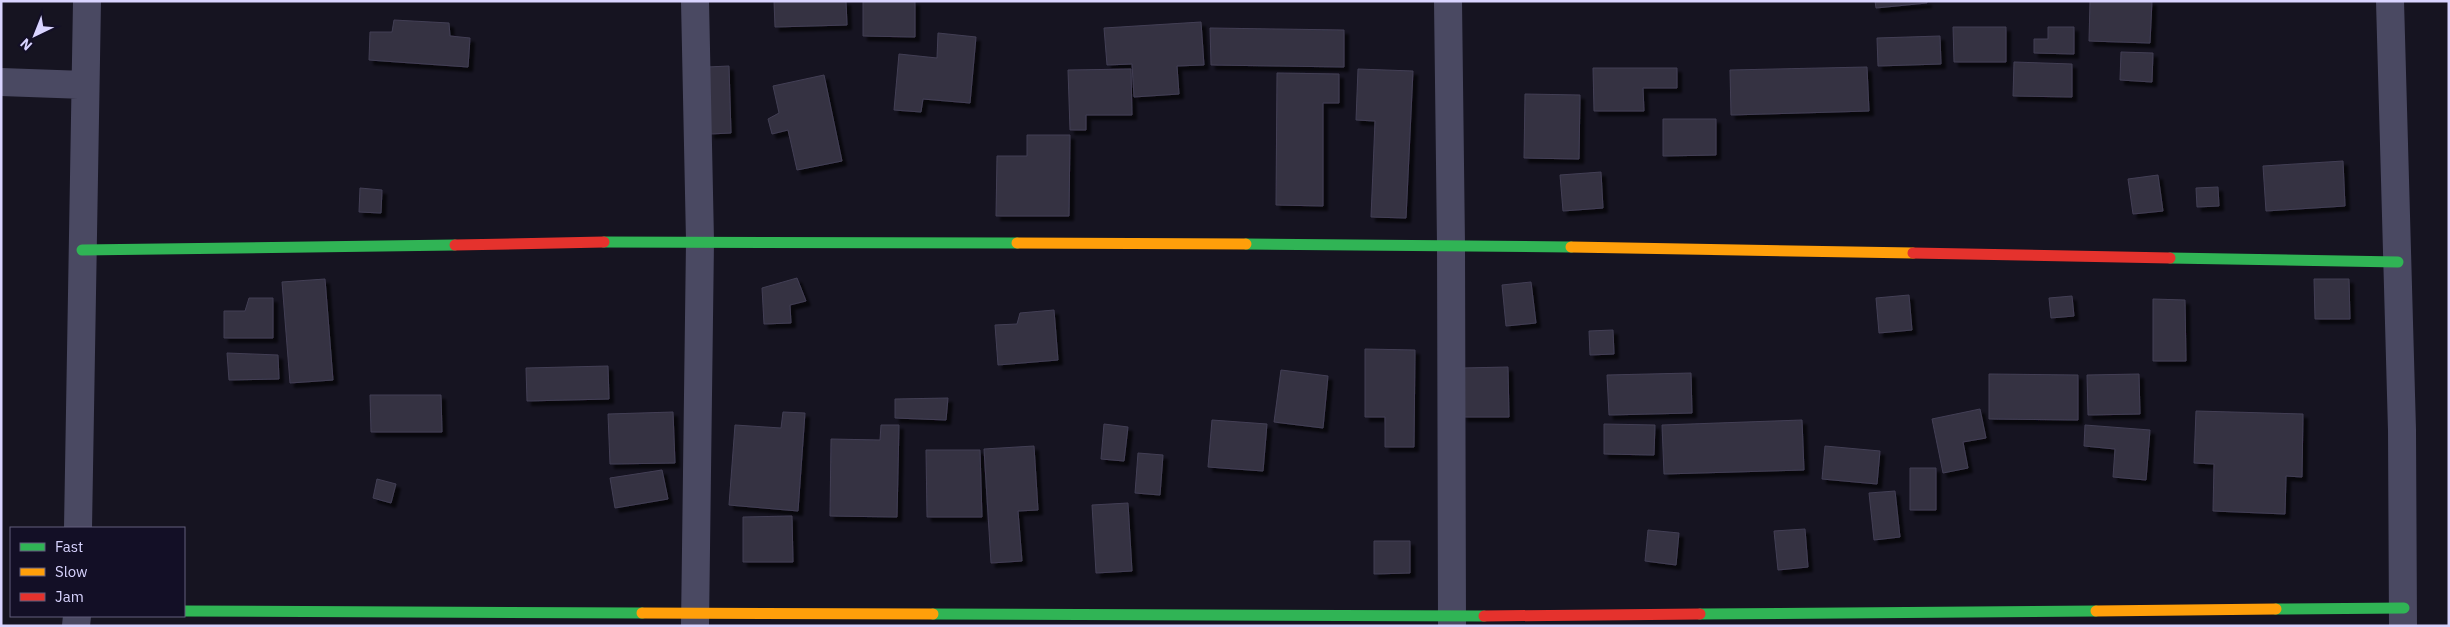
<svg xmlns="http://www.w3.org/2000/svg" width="2450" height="627" font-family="'IBM Plex Sans',sans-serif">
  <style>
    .building { fill: #343243; stroke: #433f54; filter: url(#shadow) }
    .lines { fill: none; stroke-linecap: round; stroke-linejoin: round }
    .street { stroke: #4a4962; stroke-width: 28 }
    .fast { stroke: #30b455; stroke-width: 11 }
    .slow { stroke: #ff9f0a; stroke-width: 11 }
    .jam { stroke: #e5322d; stroke-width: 11 }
  </style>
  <defs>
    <filter id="shadow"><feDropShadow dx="4.5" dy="4.5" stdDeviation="1" flood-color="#0009"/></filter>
  </defs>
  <rect width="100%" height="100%" fill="#161421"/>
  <path class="building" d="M774,1H846L847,25L775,27Z
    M863,1H915V37L863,36Z
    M1875,1H1927V3L1876,8Z
    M2090,1H2152L2150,43L2089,41Z
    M394,20L449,23L450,36L470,38L468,67L369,60L370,32H392Z
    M1201,22L1204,65L1177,66L1179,94L1134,97L1132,64L1107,65L1104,28Z
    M1953,27H2006V62H1954Z
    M2048,27H2074V54L2034,53V39H2048Z
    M1210,28L1344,30V67L1211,65Z
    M938,33L976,37L970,103L923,99L921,112L894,110L899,54L937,58Z
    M1940,36L1941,64L1878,66L1877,38Z
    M2121,52L2153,53L2152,82L2120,80Z
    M2014,62L2072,64V97L2013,96Z
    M729,66L731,133L710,134L707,67Z
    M1867,67L1869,111L1731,115L1730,70Z
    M1593,68H1677V88H1643L1644,111H1594Z
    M1131,69L1132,115H1086V130H1070L1068,70Z
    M1358,69L1413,71L1406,218L1371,217L1375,121L1356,120Z
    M1277,73L1339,74V103H1323V206L1276,205Z
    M824,75L842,161L797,170L788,130L772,134L768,119L779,113L773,86Z
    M1525,94L1580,95L1579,159L1524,158Z
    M1663,119H1716V155L1663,156Z
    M1027,135H1070L1069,216H996L997,156H1027Z
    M2343,161L2345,206L2266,211L2263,166Z
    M1601,172L1603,208L1563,211L1560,175Z
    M2158,175L2163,211L2133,214L2128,179Z
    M2218,187L2219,206L2197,207L2196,188Z
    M360,188L382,190L381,213L359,212Z
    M797,278L806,301L790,305L791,323L764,324L762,288Z
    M325,279L333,380L290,383L282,282Z
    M2314,279H2349L2350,319H2315Z
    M1531,282L1536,323L1506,326L1502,285Z
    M1909,295L1912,330L1879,333L1876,298Z
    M2072,296L2074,316L2051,318L2049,298Z
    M249,298H273V338H224V311H245Z
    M2153,299L2185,300L2186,361H2153Z
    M1054,310L1058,360L998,365L995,325L1017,324L1020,313Z
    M1613,330L1614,354L1590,355L1589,331Z
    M1365,349L1415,350L1414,447H1385V417H1365Z
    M227,353L278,355L279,379L229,380Z
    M608,366L609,399L527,401L526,368Z
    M1508,367L1509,417H1463L1462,368Z
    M1281,370L1328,376L1323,428L1274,422Z
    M1691,373L1692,413L1609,415L1607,375Z
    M1989,374L2078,375V420L1989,419Z
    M2139,374L2140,414L2088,415L2087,375Z
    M370,395H441L442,432H371Z
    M948,398L946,420L895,418V399Z
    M1980,409L1986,438L1963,442L1968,468L1943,473L1932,419Z
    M2196,411L2303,414L2302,477L2286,476L2285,514L2213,511L2214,464L2194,463Z
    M673,412L675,463L610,464L608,414Z
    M783,412L805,413L798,511L729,505L735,425L781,428Z
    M1212,420L1267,424L1263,471L1208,467Z
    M1802,420L1804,470L1664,474L1662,425Z
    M1104,424L1128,427L1124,461L1101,459Z
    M1604,424L1655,425L1654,455L1604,454Z
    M881,425H899L897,517L830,516L831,439L880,440Z
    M2085,425L2150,430L2146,480L2113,477L2115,449L2084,446Z
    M1034,446L1038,510L1018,511L1022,561L991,563L984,449Z
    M1825,446L1880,451L1877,484L1822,479Z
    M926,450H980L982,517H927Z
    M1138,453L1163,455L1160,495L1135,493Z
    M1910,468H1936V510H1910Z
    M662,470L668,499L615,508L610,478Z
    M377,479L396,484L391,503L373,498Z
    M1895,491L1900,537L1874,540L1869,493Z
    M1128,503L1132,571L1096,573L1092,505Z
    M792,516L793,562H743V517Z
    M1805,529L1808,567L1778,570L1774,531Z
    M1648,530L1679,533L1676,565L1645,561Z
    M1374,541H1410V573L1374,574Z"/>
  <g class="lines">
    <path class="street" d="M695,1L700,241L695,626
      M1448,1L1451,245L1452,626
      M2390,1L2402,430L2403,626
      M1,82L85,85
      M78,528L87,1
      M76,626L77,616"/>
    <path class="fast" d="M604,242L1017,243
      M1246,244L1571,247
      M82,250L455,245
      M2170,258L2398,262
      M2276,609L2404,608
      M184,611L642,613
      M933,614L1484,616
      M1700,614L2096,611"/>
    <path class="slow" d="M1017,243L1246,244
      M1571,247L1913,253
      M2096,611L2276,609
      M642,613L933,614"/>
    <path class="jam" d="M455,245L604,242
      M1913,253L2170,258
      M1484,616L1700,614"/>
  </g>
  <rect width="2450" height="627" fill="none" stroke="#d9d4ff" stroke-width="5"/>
  <rect x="10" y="527" width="175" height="90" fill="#130f26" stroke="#625e7d"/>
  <rect x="20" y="543" width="25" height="8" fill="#30b455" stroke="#625e7d"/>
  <text x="55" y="552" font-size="15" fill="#d9d4ff">Fast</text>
  <rect x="20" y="568" width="25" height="8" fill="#ff9f0a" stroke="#625e7d"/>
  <text x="55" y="577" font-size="15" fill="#d9d4ff">Slow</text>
  <rect x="20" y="593" width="25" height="8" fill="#e5322d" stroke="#625e7d"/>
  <text x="55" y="602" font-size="15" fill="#d9d4ff">Jam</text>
  <g transform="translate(35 35) rotate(223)" stroke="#130f26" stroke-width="4" paint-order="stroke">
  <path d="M0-4L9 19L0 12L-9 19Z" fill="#d9d4ff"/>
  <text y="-8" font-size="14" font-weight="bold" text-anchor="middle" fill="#d9d4ff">N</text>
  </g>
</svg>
